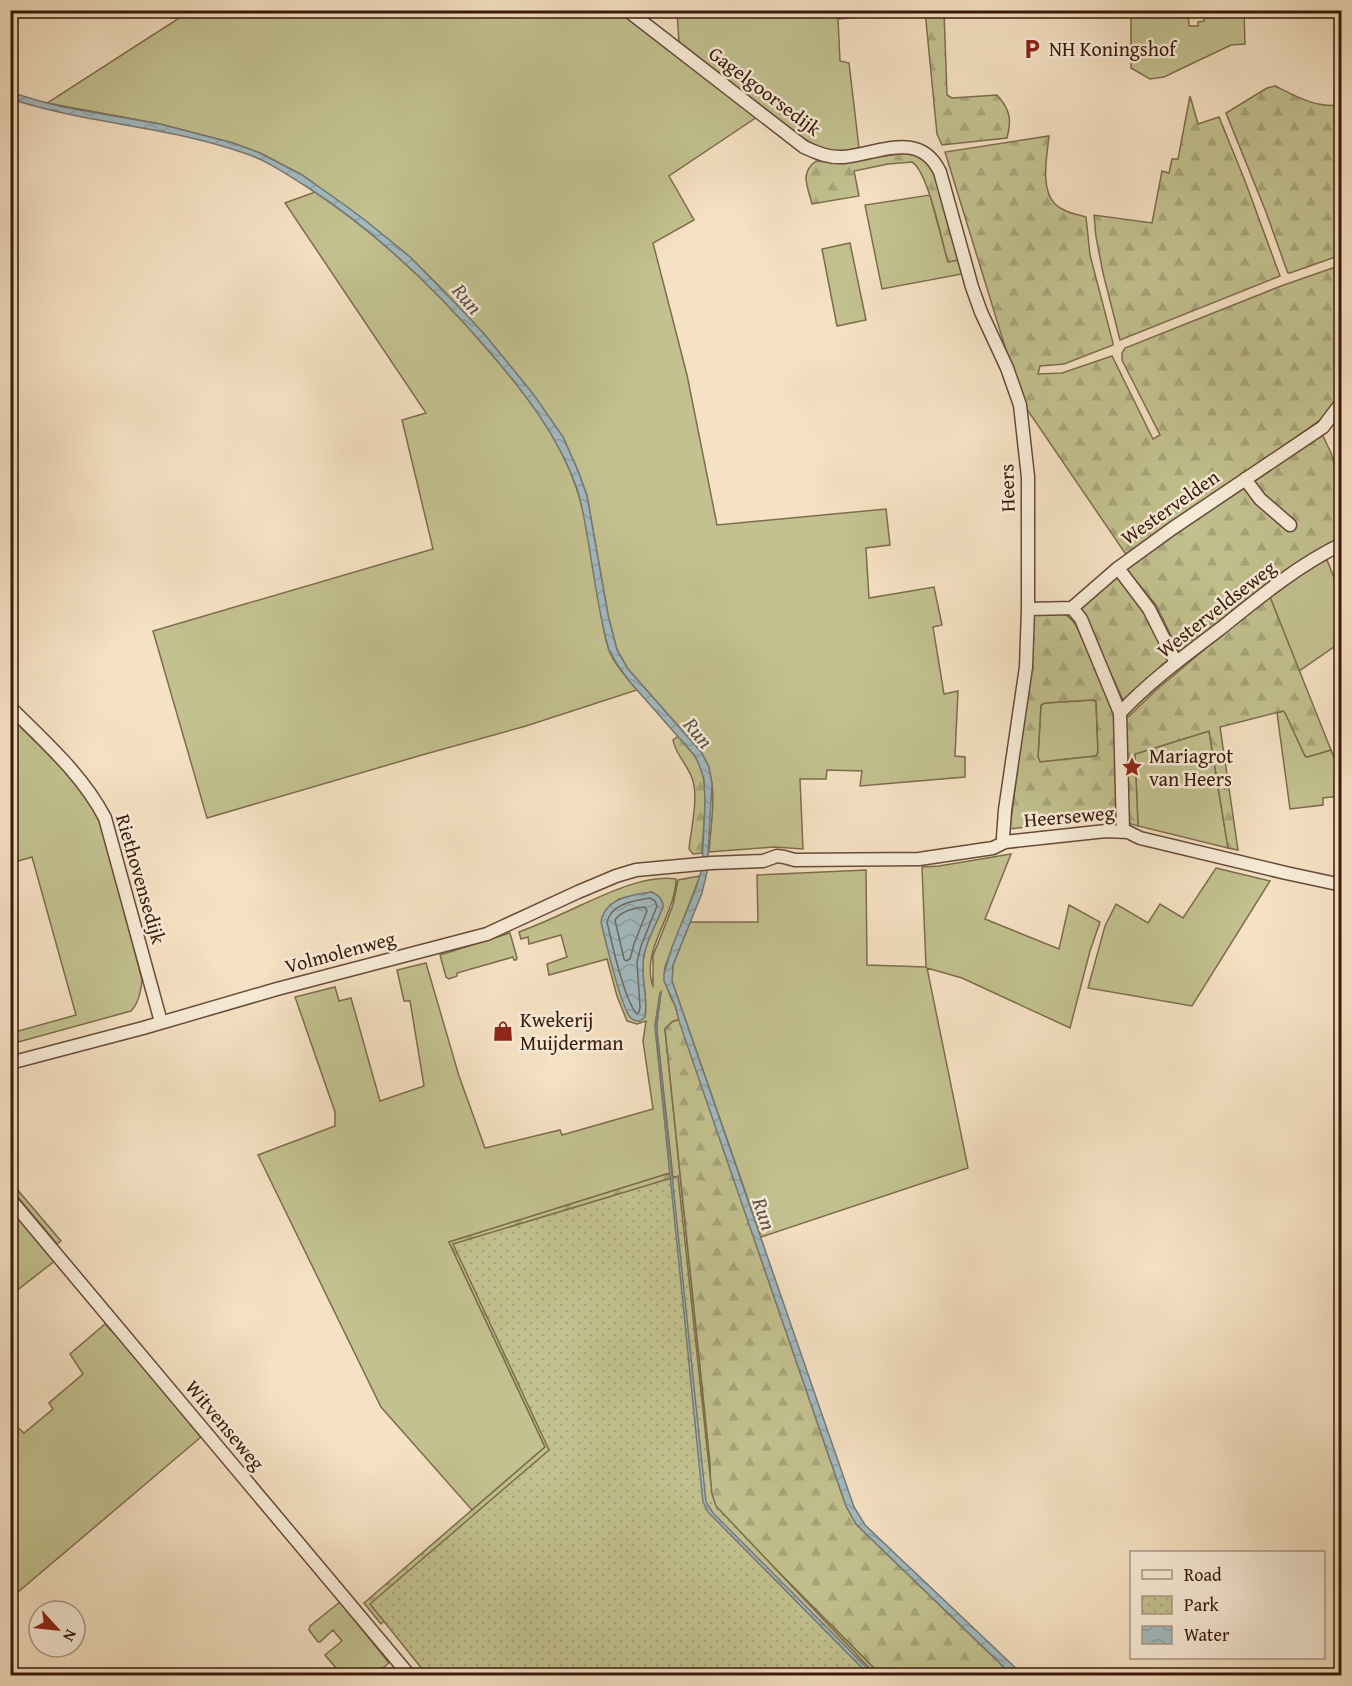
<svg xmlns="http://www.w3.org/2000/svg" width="1352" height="1686" font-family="'Gentium Book Plus',serif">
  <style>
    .grass { fill: #c2c18f; stroke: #7e6c4c; stroke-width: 1.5; fill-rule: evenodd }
    .forest { fill: url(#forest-firs); stroke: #7e6c4c; stroke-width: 1.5; fill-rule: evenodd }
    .park { fill: url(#park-dots); stroke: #7e6c4c; stroke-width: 1.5 }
    .water { fill: url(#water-waves); stroke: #787976; stroke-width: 1.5 }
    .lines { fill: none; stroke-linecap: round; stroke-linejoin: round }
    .shore { stroke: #6e6964; stroke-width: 1.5 }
    .minor-casing { stroke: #684a38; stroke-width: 15 }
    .minor { stroke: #f8ecd8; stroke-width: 12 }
    .labels { text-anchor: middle; stroke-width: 5; stroke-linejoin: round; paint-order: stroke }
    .poi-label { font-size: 20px; fill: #391809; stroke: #f8ecd8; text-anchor: start }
    .street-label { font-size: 20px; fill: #391809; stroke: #f8ecd8 }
    .water-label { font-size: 21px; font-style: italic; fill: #5e5149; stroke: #f8ecd8 }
  </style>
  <defs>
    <pattern id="forest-firs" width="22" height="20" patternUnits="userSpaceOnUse" patternTransform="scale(1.5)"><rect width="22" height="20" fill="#c2c18f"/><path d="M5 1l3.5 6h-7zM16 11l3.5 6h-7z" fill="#a7a57a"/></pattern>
    <pattern id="park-dots" width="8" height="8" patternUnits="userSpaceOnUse" patternTransform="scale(1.5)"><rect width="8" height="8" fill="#c2c18f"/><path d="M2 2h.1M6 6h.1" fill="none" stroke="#a7a57a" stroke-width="1.8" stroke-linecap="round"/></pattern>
    <pattern id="water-waves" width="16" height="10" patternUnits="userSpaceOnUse" patternTransform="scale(1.5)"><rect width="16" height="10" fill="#a2babf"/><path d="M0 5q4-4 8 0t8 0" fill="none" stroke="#8c9fa3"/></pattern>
  </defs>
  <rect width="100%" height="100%" fill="#f5e1c3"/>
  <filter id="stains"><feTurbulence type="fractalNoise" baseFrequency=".00333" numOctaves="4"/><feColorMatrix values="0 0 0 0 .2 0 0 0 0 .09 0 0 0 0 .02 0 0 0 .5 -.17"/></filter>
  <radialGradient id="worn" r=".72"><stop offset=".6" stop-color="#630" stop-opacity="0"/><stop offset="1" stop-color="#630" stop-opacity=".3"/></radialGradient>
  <path class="grass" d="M917,10L918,12L838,19L840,61L849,63L859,148L841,152L827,150L816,146L803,138L679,43L677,11Z
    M190,11H619L757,117L669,176L694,220L653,243L687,375L717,525L886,509L890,545L866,548L869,598L934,587L942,625L933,627L944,694L958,691L955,756L965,757V777L860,786L862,771L827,770L826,779H800L803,849L774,847L709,852C711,819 720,781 701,752L628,669L617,650L608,615L587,496L578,471L563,437L525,384L485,335L441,288L410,257L366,221L302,175L260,153L233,143L160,124L47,103Z
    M1131,11H1188L1189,26H1198V22L1204,21V11H1244L1245,44L1231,45L1164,77L1150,79L1131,68Z
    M315,192C383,238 440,293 492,355C528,396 562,440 578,493C589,529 594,571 600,609C603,623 604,639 610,653C616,667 627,678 637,690L526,726L422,755L207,818L153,631L433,549L402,420L426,413L285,203Z
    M930,195L948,262L958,260L962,274L882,289L865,205Z
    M850,243L866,320L837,326L822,249Z
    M1327,560L1341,595V642L1299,671L1270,597L1308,567Z
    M1092,700L1096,701L1098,752L1096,756L1040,762L1038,757L1041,705L1045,703Z
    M1283,711L1285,712L1305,756L1307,757L1331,750L1341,774V804L1340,796L1323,798V805L1290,809L1277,713Z
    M10,715L77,782L101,821L142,980C141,991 139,1003 131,1011L11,1044V1033L76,1015L32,857L18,861L11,836Z
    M1209,731L1228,848L1138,826L1135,754Z
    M1011,854L985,919L1059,949L1069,905L1100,922L1090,951L1070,1028L962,978L927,968L968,1168L761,1237L672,981L673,965L690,922H758L757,875L866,870L867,965L926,967L922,867L939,866Z
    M1216,868L1270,881L1192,1006L1088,988L1105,926L1116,904L1148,923L1160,904L1183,918Z
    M700,876L665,967C663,979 667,988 672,1000L675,1005L679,1019L672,1022L665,1029L710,1463L711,1496L716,1509L879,1673L877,1675H874L713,1513L682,1260L657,1031V1023L661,992L660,993L655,1026L670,1173L449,1242L545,1447L472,1510L381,1407L258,1155L335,1126V1112L295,997L335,987L339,1001L351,998L380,1101L424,1086L410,1001H404L397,970L426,963L459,1076L485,1148L560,1130L562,1135L653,1109L643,1041L646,1021L637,1024L627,1021L617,996L607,959L549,975L547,964L567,957L561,935L529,944L528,937L521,939L519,932C535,926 551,919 566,912C598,898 641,874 676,879C676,915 640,949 653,987V956L673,905L678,880ZM652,892L663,907C656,925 643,946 643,965C642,983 648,1000 645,1017L609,906L619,899Z
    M510,933L517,958L516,960H514L513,957L457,973V976L449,979L446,977L440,955Z
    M10,1205L56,1260L11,1295H10Z
    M105,1324L127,1347L201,1437L11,1598L10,1421L24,1433L53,1409L49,1403L83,1374L70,1354Z
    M340,1602L389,1663L374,1675H342L325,1655L342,1641L333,1630L320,1642H318L309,1630L310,1626Z"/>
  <path class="forest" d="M925,11H944L947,95L952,98L997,95C1010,109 1012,120 1007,138L942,145L937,134Z
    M1275,86C1297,97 1316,108 1341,105V255L1290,273H1288L1286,268L1266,212L1226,113L1267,88Z
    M1190,96L1198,124L1219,117L1245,181L1280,276L1120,340L1103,273L1096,237L1094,215L1152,223L1162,171L1169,173L1172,159H1178Z
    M1049,136C1047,156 1040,189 1055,204C1063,212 1076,214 1086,217L1090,255L1113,343V345L1064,364L1040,366L1038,374L1062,373L1112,356L1153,439L1160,435L1122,360V353L1125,348L1281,286L1341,265V397L1320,420L1306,430L1127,556L1022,402L945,152Z
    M903,150L927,158L936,179L958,260L948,262C942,242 928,171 912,162L888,164L854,171L859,196L812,204C808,187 799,173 816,161L839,163Z
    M1319,433L1323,436L1331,453L1341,487V542L1181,656L1156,605L1126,569Z
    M1116,575L1148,614L1170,662L1123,700L1081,610L1083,600Z
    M1270,597L1331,750L1307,757L1305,756L1285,713L1283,711L1220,727L1238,850L1228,848L1209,731L1135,754L1138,826L1128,823L1125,720L1155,691L1248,613Z
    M1038,613C1057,613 1066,609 1077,627L1112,704L1114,712L1118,822L1093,819L1010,829L1021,739L1033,615ZM1092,700L1096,701L1098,752L1096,756L1040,762L1038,757L1041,705L1045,703Z
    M678,736C685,745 694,753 699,763C710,786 703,827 702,853L693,854L689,849C691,829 699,796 692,778C687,764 675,754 673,740Z
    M679,1019L846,1506L856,1524L862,1530L1012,1675H877L879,1673L716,1509L711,1496L710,1463L665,1029L672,1022Z
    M670,1173L672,1184L559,1451L381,1624L364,1603L545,1447L449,1242Z
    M10,1181L61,1241L57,1244L11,1189Z"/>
  <path class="park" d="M678,1176L712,1494L716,1506L876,1675H427L370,1604L549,1450L453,1244Z"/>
  <path class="water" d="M10,92L36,100L63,107L160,124L233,143L260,153L302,175L346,206L366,221L410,257L462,310L485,335L534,395L563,437L578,471L587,496L608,615L617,650L628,669L701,752L709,767L712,784L707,872L702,893L673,965L672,981L854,1507L865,1525L1023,1675H1012L862,1530L856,1524L846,1506L680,1024L675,1005L664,981V974L672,947L696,888L702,868L705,802L704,779L698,762L695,756L630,682L617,664L609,650C598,613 594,573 587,535C584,518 582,502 576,486C557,434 524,392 488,350C434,287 375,230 304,185C284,173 266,160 244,153C168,126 87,124 11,99Z
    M652,892C659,896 663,899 663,907C656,925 643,946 643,965C642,983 648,1000 645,1017L640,1021C637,1021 634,1021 631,1018C622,1010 605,939 601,922C605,898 631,895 652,892Z
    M661,992L657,1023V1031L706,1502L713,1513L874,1675H869L708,1512L703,1502L655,1026L660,993Z"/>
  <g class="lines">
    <path class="shore" d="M650,898L655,901L657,906L641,946L637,962L640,1007L639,1012L637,1014C625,1002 611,940 607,922C612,903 634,901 650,898Z
      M645,907L647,911L634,944L630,959L626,961L624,959L615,920C621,911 634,908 645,907Z"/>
    <g class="minor-casing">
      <path id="minor" d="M627,10L804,147C817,153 829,158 844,157C880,153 920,130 940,172L972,287L981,312L1007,368L1020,405L1028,477V609L1026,667L1005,810L1003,837L1005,842
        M1245,479L1260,499L1290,525
        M1118,568L1149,609L1176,663
        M1072,608L1081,619L1120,713L1123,831
        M1028,609L1072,608L1118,568L1173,528L1323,427L1342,402
        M10,707C45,742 82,774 105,818L161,1022
        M1120,713C1150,681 1186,655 1220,629C1257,599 1298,565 1342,544
        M10,1063L143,1028L277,989L487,934L578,892L616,876L636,870L711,863L763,861L777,856L784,857L795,860L919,859L993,848L1005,842L1106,831L1128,832L1140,838L1286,873L1342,885
        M10,1199L410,1676"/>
    </g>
    <use href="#minor" class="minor"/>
  </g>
  <defs>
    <g id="parking-bare" transform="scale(1.62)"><path d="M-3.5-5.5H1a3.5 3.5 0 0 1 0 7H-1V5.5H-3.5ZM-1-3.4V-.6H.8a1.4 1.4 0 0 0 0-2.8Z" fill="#8f2418" stroke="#f8ecd8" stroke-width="2.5" paint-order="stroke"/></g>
    <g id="sight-bare" transform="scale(1.62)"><path d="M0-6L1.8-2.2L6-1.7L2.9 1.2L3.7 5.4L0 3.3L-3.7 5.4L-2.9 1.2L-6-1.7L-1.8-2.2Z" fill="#8f2418" stroke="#f8ecd8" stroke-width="2.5" paint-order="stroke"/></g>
    <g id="shop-bare" transform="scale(1.62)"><path d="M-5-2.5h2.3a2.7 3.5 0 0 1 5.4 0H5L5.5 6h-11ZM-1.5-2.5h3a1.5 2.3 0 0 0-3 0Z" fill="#8f2418" stroke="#f8ecd8" stroke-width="2.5" paint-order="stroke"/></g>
  </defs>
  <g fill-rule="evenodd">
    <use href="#parking-bare" x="1032" y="49"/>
    <use href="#sight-bare" x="1132" y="767"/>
    <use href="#shop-bare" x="503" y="1031"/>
  </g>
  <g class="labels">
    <g class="poi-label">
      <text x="1049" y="56">NH Koningshof</text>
      <text x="1149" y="763">Mariagrot<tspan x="1149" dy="23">van Heers</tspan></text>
      <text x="520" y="1027">Kwekerij<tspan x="520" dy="23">Muijderman</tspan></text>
    </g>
    <g class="street-label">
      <text transform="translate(765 91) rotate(37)" y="7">Gagelgoorsedijk</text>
      <text transform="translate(1007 488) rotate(-92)" y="7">Heers</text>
      <text transform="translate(1170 507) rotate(-35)" y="7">Westervelden</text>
      <text transform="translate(1216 609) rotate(-38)" y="7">Westerveldseweg</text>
      <text transform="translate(1069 816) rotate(-5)" y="7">Heerseweg</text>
      <text transform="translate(141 879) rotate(74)" y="7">Riethovensedijk</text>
      <text transform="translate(340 952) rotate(-15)" y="7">Volmolenweg</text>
      <text transform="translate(225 1425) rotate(50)" y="7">Witvenseweg</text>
    </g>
    <g class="water-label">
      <text transform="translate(467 299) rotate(49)" y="7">Run</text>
      <text transform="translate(698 733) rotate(51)" y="7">Run</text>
      <text transform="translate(764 1214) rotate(71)" y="7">Run</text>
    </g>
  </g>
  <rect width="1352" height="1686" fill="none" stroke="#f5e1c3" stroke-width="36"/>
  <rect x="12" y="12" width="1328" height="1662" fill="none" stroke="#391809" stroke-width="3"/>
  <rect x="18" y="18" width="1316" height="1650" fill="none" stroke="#391809" stroke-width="1.5"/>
  <rect x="1130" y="1551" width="195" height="108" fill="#f8ecd8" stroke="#ac9785" stroke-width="1.5"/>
  <rect x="1142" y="1570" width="30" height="9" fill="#f8ecd8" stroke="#ac9785" stroke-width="1.5"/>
  <text x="1184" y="1581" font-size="18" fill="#391809">Road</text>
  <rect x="1142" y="1596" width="30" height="18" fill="url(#park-dots)" stroke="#ac9785" stroke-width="1.5"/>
  <text x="1184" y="1611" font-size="18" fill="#391809">Park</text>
  <rect x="1142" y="1626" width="30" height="18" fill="url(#water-waves)" stroke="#ac9785" stroke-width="1.5"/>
  <text x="1184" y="1641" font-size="18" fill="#391809">Water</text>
  <g transform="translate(57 1629) rotate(117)"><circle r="28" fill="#f8ecd8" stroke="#ac9785" stroke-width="1.5"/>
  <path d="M0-4.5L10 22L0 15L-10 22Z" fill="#8f2418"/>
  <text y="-9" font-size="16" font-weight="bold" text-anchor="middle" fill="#391809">N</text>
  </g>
  <rect width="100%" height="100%" filter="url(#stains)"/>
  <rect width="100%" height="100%" fill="url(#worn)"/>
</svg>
